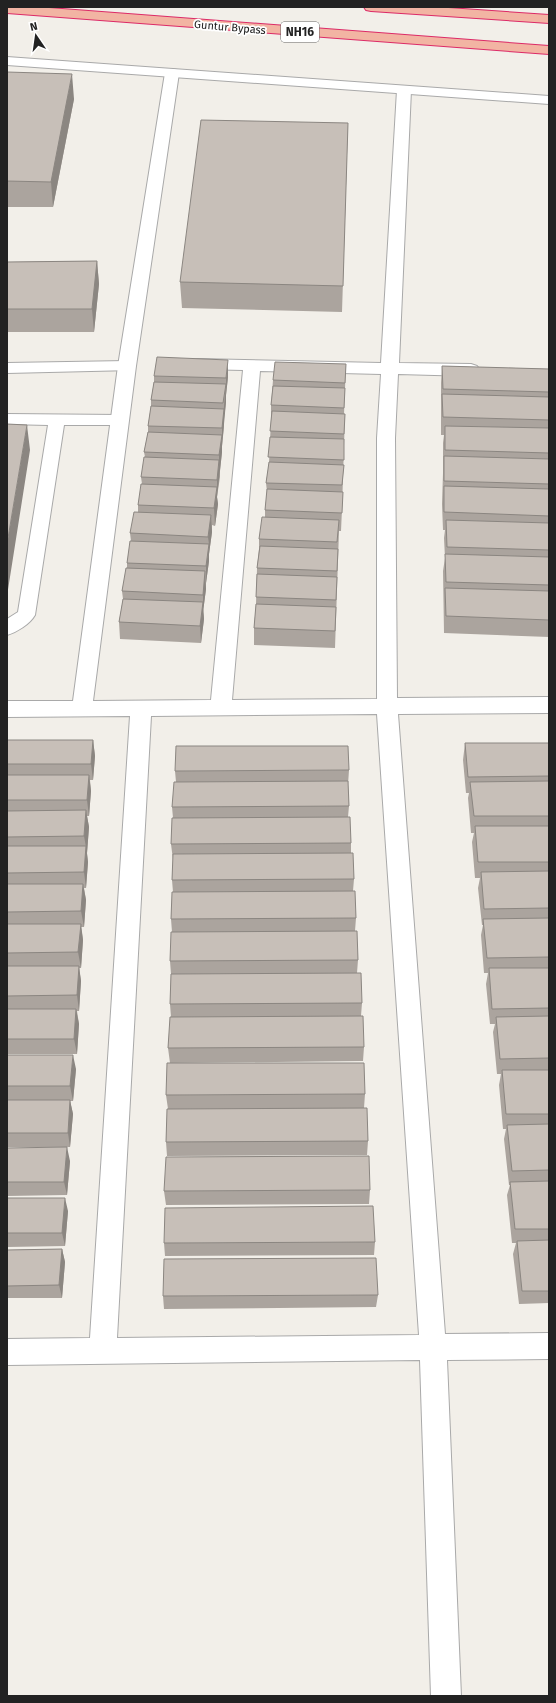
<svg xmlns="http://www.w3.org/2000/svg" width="556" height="1703" font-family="'Fira Sans',sans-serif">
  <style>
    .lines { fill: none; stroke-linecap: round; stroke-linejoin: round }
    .service-casing { stroke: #a9a9a9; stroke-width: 2 }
    .minor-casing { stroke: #a9a9a9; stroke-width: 2 }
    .tertiary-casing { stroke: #a9a9a9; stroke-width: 2 }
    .trunk-casing { stroke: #dc2a67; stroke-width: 2 }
    .service { fill: #fff; fill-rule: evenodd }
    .minor { fill: #fff; fill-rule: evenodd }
    .tertiary { fill: #fff; fill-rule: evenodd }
    .trunk { fill: #f2b4a3; fill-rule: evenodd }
    .wall { fill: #aba49e }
    .shaded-wall { fill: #8b8681 }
    .building { fill: #c7bfb8; stroke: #8b8681 }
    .labels { text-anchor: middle; stroke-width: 3.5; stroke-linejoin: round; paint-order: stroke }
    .far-street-label { font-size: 11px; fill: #222; stroke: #fff }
    .shield { fill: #fff; stroke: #646464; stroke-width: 1 }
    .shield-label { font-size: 12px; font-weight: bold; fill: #222 }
  </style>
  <rect width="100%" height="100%" fill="#f2efe9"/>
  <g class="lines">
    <g class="service-casing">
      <path id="service" d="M127,361L133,362L135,366L133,370L7,373V363Z
        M7,414L120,415L126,416L128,420L126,424L120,425H64L35,615C30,624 17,632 7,635V619L18,612L48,425L7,424Z"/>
    </g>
    <g class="minor-casing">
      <path id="minor" d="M172,69L177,70L179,73L136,366L93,701L211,700L243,370L198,369L192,368L189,364L192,360L198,359L381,363L397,90L399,87H409L411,90L399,363L471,364L477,366L480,370L477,374L471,376L398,374L395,438L397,698L549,697V713L398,714L445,1334L549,1333V1359L447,1360L461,1696H431L420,1360L7,1365V1339L90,1338L130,716L7,717V701H73L118,366L165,73L167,70ZM260,371L381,374L377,438V699L232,700ZM377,714L419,1335L117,1338L151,716Z"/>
    </g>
    <g class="tertiary-casing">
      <path id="tertiary" d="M7,57L549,96V104L7,65Z"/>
    </g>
    <g class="trunk-casing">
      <path id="trunk" d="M7,7H36L549,46V54L7,13Z
        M364,7H434L549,15V23L371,11L366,10Z"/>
    </g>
    <use href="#service" class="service"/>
    <use href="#minor" class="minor"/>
    <use href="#tertiary" class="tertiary"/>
    <use href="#trunk" class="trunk"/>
  </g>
  <path class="wall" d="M7,72L74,99L53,207H7Z
    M348,123L342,312L182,308L180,282Z
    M97,261L99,284L94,332H7V262Z
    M346,364L344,414H345L342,509L341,531H339L335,648L254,645V628L256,604L257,568L259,549V539L265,517V510L267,492L266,483L269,463L271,419V405L273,380Z
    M442,366L549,369V637L444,633L443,571L445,558L444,538L445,530H443L442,504L443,473V443L444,435H441V383Z
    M154,376L228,377L226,395V402L224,419V427L222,446V452L220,471V477L217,497L218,504L215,526L212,525V532L209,554V561L206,583V589L203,612L204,619L201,643L120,639L119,622L123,599L122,591L127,568V563L131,541L130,533L138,512V505L142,484L141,477L145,457L144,452L148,432V426L151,406V400L154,382Z
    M7,740H93L95,756L93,780H90L91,791L89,816H87L89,827L87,853L88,862L86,888H84L86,900L84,927H81L83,940L81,968H79L81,981L79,1011H77L79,1024L77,1054H7Z
    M465,743H549V1303L519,1304L513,1254L516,1243H512L507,1195L510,1185H509L504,1139L506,1129H503L499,1085L501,1074H497L493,1032L495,1024H490L486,984L488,973H484L481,935L483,925H482L478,888L480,878H475L472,842L474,833H471L468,798L469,793H466L463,760Z
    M349,770L348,785L349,806L348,817L351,843V853L354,879L353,891L356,918L355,931L358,960L357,973L362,1003L361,1016L364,1047L363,1061L170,1063L168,1048L171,1017L170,1004L171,974L170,961L172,932L171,919L173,892L172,880L173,860L171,844L173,818L172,807L176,782L175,771Z
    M7,1055L76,1069L73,1101H70L73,1114L70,1147H7Z
    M365,1094L364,1108L368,1141L367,1155L167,1156L166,1142L168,1109L166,1095Z
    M7,1148L70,1161L67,1195L7,1196Z
    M370,1190L369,1204L166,1205L164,1191Z
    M7,1198L68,1211L65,1246L7,1247Z
    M375,1242L374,1255L165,1256L164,1243Z
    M62,1249L65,1262L62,1298H7V1250Z
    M378,1295L376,1307L164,1309L163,1296Z"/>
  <path class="shaded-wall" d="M72,74L74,99L53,207L51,182Z
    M97,261L99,284L94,332L92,309Z
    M228,360V377L226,395V378Z
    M226,384V402L222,446V428Z
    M27,425L30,450L7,596V544Z
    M222,435V452L217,497L218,504L215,526L214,508L217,488V480L219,462V455Z
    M211,515L212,532L209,554V561L206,583V566L209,544L208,537Z
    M205,571L206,589L203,612V595Z
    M203,602L204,619L201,643L200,626Z
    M93,740L95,756L93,780L91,764Z
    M89,775L91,791L89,816L87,800Z
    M86,810L89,827L87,853L84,836Z
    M86,846L88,862L86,888L84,872Z
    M83,884L86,900L84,927L81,911Z
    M81,924L83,940L81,968L78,952Z
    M79,966L81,981L79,1011L77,995Z
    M76,1009L79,1024L77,1054L74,1039Z
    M73,1055L76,1069L73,1101L70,1086Z
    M70,1100L73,1114L70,1147L68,1133Z
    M67,1147L70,1161L67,1195L64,1182Z
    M65,1198L68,1211L65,1246L62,1233Z
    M62,1249L65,1262L62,1298L59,1285Z"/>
  <path class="building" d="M7,72L72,74L51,182L7,181Z
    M201,120L348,123L343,286L180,282Z
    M97,261L92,309H7V262Z
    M157,357L228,360L226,378L154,376Z
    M275,362L346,364L345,383L273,380Z
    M442,366L549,369V392L443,389Z
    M154,382L226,384L223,403L151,400Z
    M273,386L345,388L344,408L271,405Z
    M442,394L549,397V420L443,417Z
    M151,406L224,409L222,428L148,426Z
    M272,411L345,414L344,434L270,431Z
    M7,424L27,425L7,544Z
    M445,426L549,428V453L445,450Z
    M148,432L222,435L219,455L144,452Z
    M270,437L344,439V460L268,457Z
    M444,456L549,459V484L444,481Z
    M144,457L219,460L217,480L141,477Z
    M269,462L344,465L342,485L266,483Z
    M141,484L217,487L214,508L138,505Z
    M444,486L549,489V516L444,512Z
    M267,489L343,492L342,513L265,510Z
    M134,512L211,515L208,537L130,533Z
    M262,517L339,520L337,542L259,539Z
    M446,520L549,523V550L447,547Z
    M130,541L209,544L206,566L127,563Z
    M260,546L338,549L337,571L257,568Z
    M445,554L549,557V585L446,582Z
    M126,568L205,571L203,595L122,591Z
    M257,574L337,577L336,600L256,597Z
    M445,588L549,591V620L446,616Z
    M123,599L203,602L200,626L119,622Z
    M256,604L336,607L335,631L254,628Z
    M7,740H93L91,764H7Z
    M465,743H549V776L468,777Z
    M176,746H348L349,770L175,771Z
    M7,775H89L87,800H7Z
    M348,781L349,806L172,807L174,782Z
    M549,781V816H474L470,782Z
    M86,810L84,836L7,837V811Z
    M350,817L351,843L171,844L172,818Z
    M475,826H549V862H478Z
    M7,846H86L84,872L7,873Z
    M353,853L354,879L172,880L173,854Z
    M549,871V908L484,909L481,872Z
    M7,884H83L81,911L7,912Z
    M355,891L356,918L171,919L172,892Z
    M549,918V957L487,958L483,919Z
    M7,924H81L78,952L7,953Z
    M357,931L358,960L170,961L171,932Z
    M7,966H79L77,995L7,996Z
    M489,968H549V1008L492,1009Z
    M361,973L362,1003L170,1004L171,974Z
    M7,1009H76L74,1039H7Z
    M363,1016L364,1047L168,1048L170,1017Z
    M549,1016V1058L500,1059L496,1017Z
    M7,1055H73L70,1086H7Z
    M167,1063H364L365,1094L166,1095Z
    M502,1070H549V1114H506Z
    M7,1100H70L68,1133H7Z
    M367,1108L368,1141L166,1142L167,1109Z
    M549,1124V1170L512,1171L507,1125Z
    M67,1147L64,1182H7V1148Z
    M369,1156L370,1190L164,1191L166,1157Z
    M549,1181V1229H515L510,1182Z
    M7,1198H65L62,1233H7Z
    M373,1206L375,1242L164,1243L165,1208Z
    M549,1240V1291H522L517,1241Z
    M62,1249L59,1285L7,1286V1250Z
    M376,1258L378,1295L163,1296L164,1259Z"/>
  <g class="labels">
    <g class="far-street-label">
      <text transform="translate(230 27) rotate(5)" y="4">Guntur Bypass</text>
    </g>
    <rect class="shield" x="281" y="22" width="38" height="20" rx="3"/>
    <g class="shield-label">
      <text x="300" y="36">NH16</text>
    </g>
  </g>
  <rect width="556" height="1703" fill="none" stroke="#222222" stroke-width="16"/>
  <g transform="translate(36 36) rotate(347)" stroke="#ffffff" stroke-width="3" paint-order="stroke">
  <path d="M0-3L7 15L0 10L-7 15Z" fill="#222222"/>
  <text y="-6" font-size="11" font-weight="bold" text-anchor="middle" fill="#222222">N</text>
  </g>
</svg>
